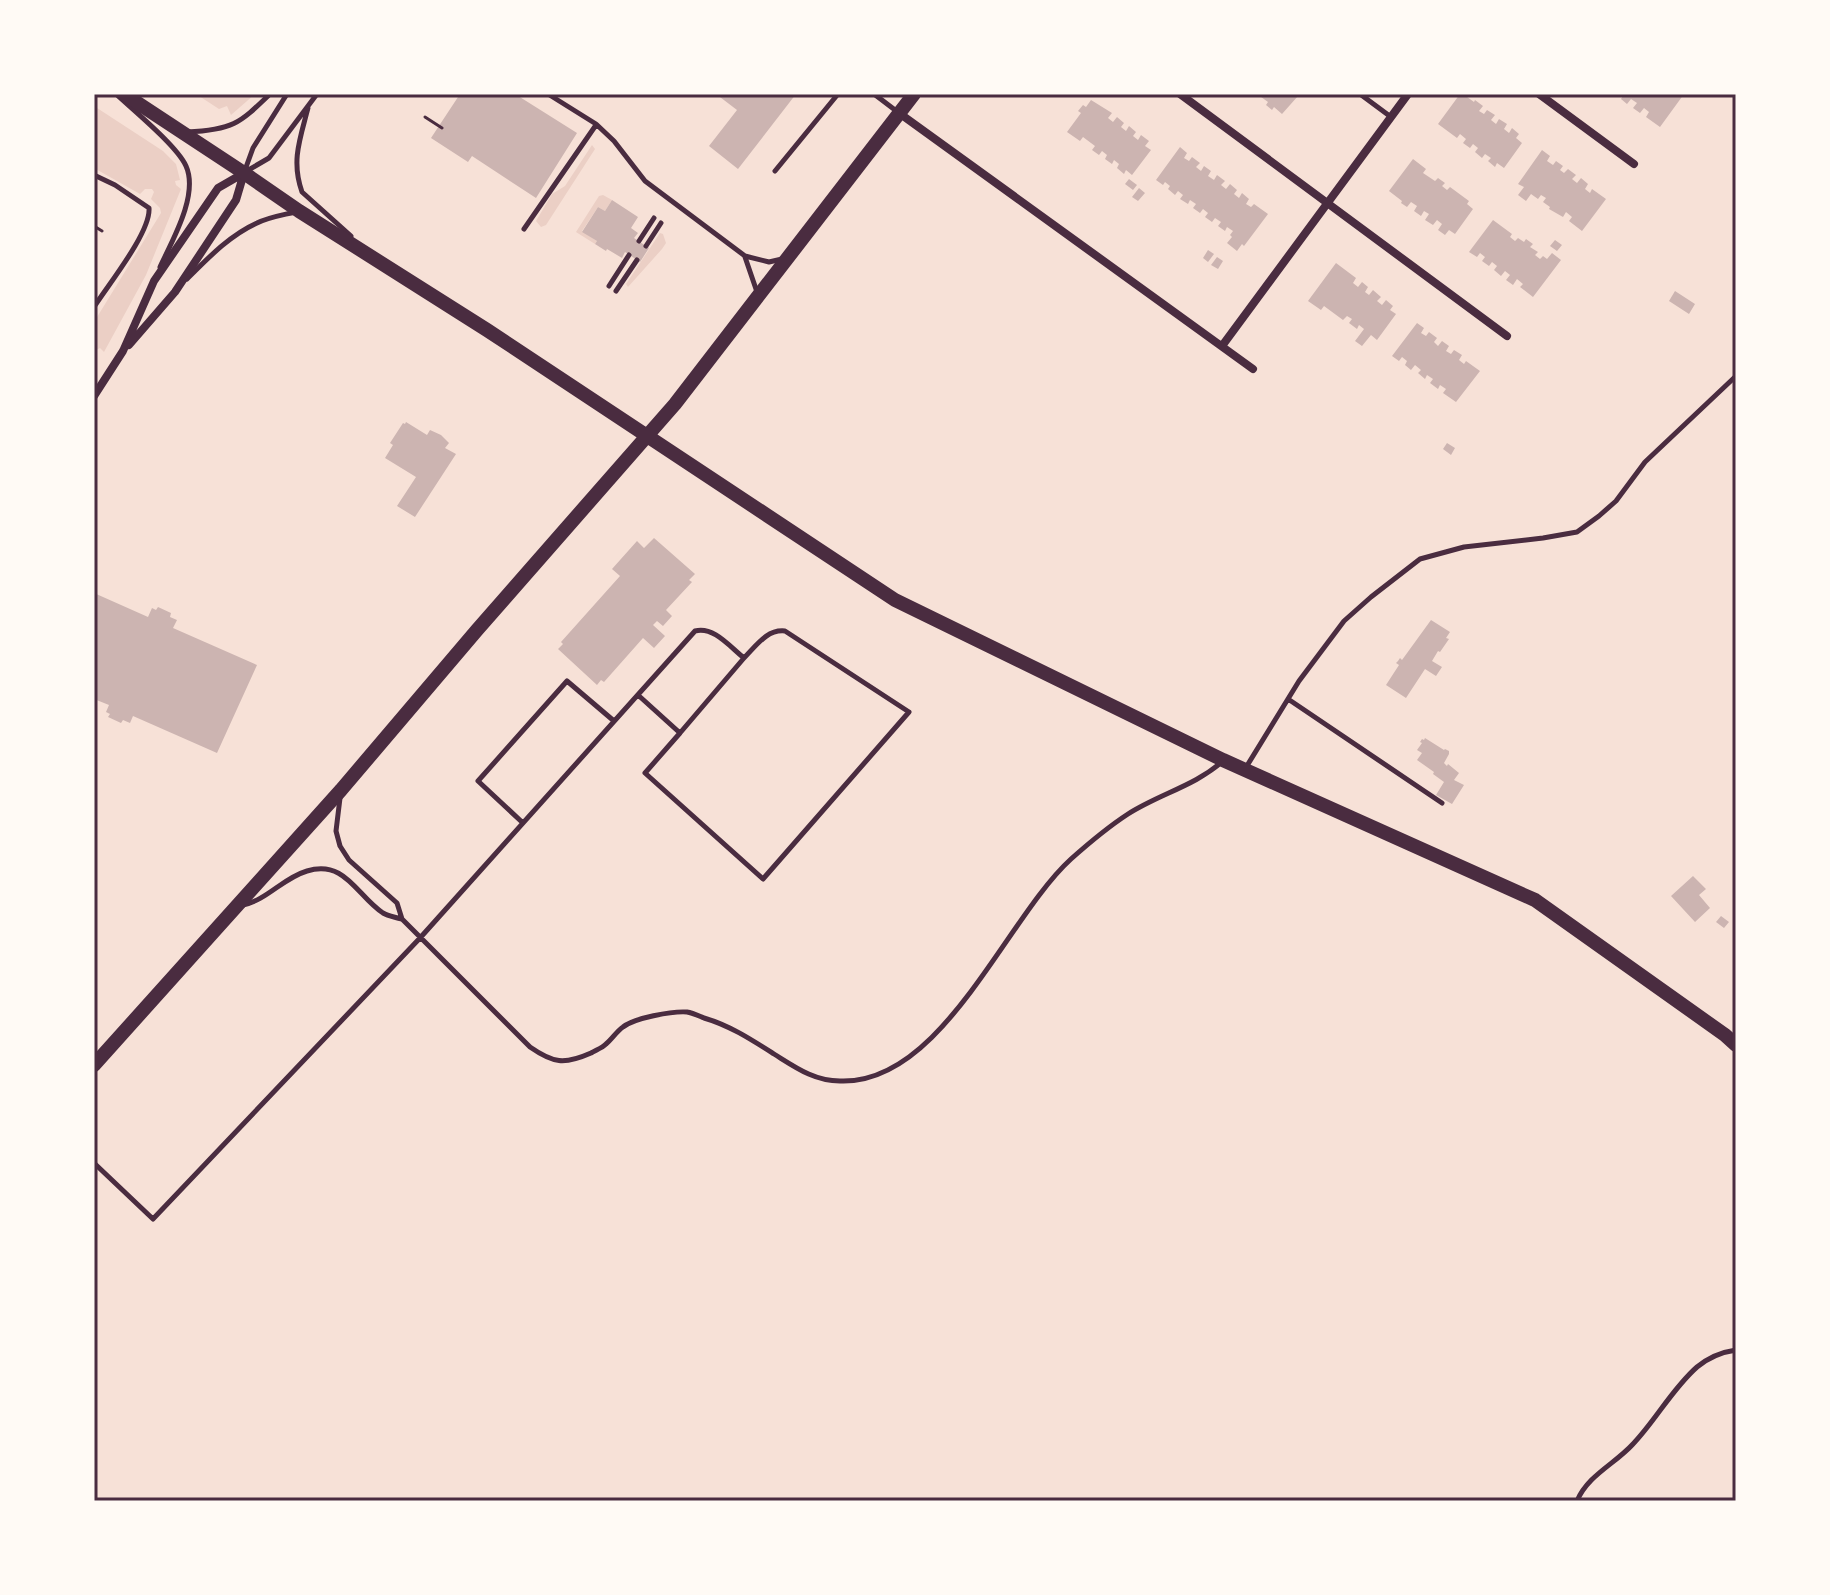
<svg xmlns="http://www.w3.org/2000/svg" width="1830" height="1595" font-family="Commissioner,sans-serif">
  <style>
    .green { fill: #ebcfc5 }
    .building { fill: #ccb4b1 }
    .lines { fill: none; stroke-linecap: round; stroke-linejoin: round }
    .path { stroke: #4a2c40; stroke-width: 3 }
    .service { stroke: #4a2c40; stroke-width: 5 }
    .minor { stroke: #4a2c40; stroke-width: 8 }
    .secondary { stroke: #4a2c40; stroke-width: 14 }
    .neatline { fill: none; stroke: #4a2c40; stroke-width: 3 }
  </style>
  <rect width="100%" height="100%" fill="#f7e1d7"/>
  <path class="green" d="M196,94H255L231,115L227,106L219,109Z
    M94,106L163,151L176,164L180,180L175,181L176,185L181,189L146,275L104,352L100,348L94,351V322L161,213L160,208L151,199L154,192L152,189H145L140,194L94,168Z
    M592,145L595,149L546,225L541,227L536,221L552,194L565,186Z
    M603,195L612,200L605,211L598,207L582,231L597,241L595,244L576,232L599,196Z
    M660,233L663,234L666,243L662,249L628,287L626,284Z"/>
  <path class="building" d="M460,94H515L577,133L536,198L472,156L468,162L431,138Z
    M716,94H796L738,169L709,146L737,110Z
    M1257,94H1295L1298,96L1282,114L1274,107L1272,110L1266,105L1268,102Z
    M1460,94H1463L1474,102L1475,100L1483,106L1479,111L1484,114L1487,110L1495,115L1491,120L1496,124L1499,119L1507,124L1504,129L1509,133L1512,128L1519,134L1516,138L1522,143L1504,168L1497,163L1495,167L1488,161L1491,158L1485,154L1482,158L1475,152L1478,148L1473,144L1470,148L1463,143L1466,139L1460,134L1457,138L1438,124Z
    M1624,94H1684L1660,127L1646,117L1649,112L1644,108L1640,113L1633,108L1637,103L1631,99L1627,104L1621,99Z
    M1091,100L1112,113L1108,118L1113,122L1117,117L1124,123L1121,127L1126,131L1129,126L1136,132L1133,136L1138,140L1141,135L1149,141L1145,146L1151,150L1132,175L1126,170L1124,174L1117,168L1119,164L1114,160L1112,164L1105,159L1107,155L1102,151L1099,155L1092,150L1095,146L1083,137L1080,141L1067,132L1081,113L1078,111L1083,105L1086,107Z
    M1180,147L1187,153L1184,158L1189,161L1192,157L1200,163L1196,167L1201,171L1204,166L1211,171L1208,176L1214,180L1217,175L1225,181L1221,185L1226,189L1230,184L1237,190L1234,194L1239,198L1242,193L1249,199L1246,204L1251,207L1254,204L1268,214L1244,246L1242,244L1237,251L1227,243L1232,237L1230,235L1233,231L1227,227L1225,231L1218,226L1221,222L1215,218L1212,222L1205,217L1208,213L1203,209L1200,213L1193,208L1196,204L1190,200L1188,204L1180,199L1183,195L1178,191L1175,195L1168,189L1170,186L1165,182L1163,185L1156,180Z
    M1542,150L1550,156L1547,161L1553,165L1556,161L1563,166L1560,170L1564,173L1568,169L1576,175L1572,179L1577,183L1581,178L1588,184L1585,189L1590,193L1592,189L1606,199L1582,231L1569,221L1572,217L1566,212L1563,217L1549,209L1550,207L1543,202L1546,198L1541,195L1538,199L1531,194L1526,201L1518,195L1524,187L1518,184Z
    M1413,159L1426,169L1423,173L1435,181L1438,178L1445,183L1442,186L1447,190L1450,187L1469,201L1467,204L1473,209L1455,234L1449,230L1445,235L1438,230L1442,224L1437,220L1433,225L1425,220L1429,214L1424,211L1421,216L1414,211L1417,206L1411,202L1407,207L1401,203L1402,201L1389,191Z
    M1129,179L1137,185L1133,190L1125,184Z
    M1139,188L1145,193L1138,201L1132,197Z
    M612,200L638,217L631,228L638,233L634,238L649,248L640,262L625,252L622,258L607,249L606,251L595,244L597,241L582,232L598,207L605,211Z
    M1493,220L1512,234L1510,237L1515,241L1518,238L1524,242L1526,239L1533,244L1530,247L1538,252L1535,255L1540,259L1543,256L1547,259L1552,253L1561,260L1533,297L1520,287L1523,284L1517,279L1513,285L1506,280L1510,275L1505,271L1501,276L1494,270L1497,266L1492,262L1489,266L1482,261L1485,257L1480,253L1477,257L1469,252Z
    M1555,240L1562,245L1557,251L1550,246Z
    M1208,250L1214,254L1208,262L1203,258Z
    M1217,257L1223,261L1218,269L1211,265Z
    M1336,263L1356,278L1353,283L1358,287L1362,282L1368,287L1365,292L1369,295L1373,290L1381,297L1377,301L1382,305L1386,300L1393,306L1390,310L1396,314L1377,340L1371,335L1362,346L1355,341L1364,329L1359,325L1357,329L1349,323L1352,319L1347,316L1343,320L1324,306L1321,310L1308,301Z
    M1675,291L1695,304L1689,314L1669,301Z
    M1417,323L1424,328L1421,333L1426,336L1429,332L1437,338L1434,342L1438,346L1442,341L1449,346L1446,351L1451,354L1454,350L1462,355L1459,360L1464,364L1466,361L1480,371L1456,402L1443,393L1446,389L1440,385L1438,389L1430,383L1433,379L1427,375L1425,379L1418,373L1421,370L1415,365L1411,370L1405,365L1407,361L1402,357L1399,361L1392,356Z
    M406,422L427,435L430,430L441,435L449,443L445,448L456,454L415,517L397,506L416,477L385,458L393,445L390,443L403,423L405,424Z
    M1447,443L1455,448L1451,455L1443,449Z
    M654,538L695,574L689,580L692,582L666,610L672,616L663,626L657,621L653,625L665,636L654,648L643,638L604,682L601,680L597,685L558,649L563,644L561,642L620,576L612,569L637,541L644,548Z
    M94,593L148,617L152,608L156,610L158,607L171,613L170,617L177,620L173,628L257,665L217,753L133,716L130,723L123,720L121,723L108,717L110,714L106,712L109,705L94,699Z
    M1431,620L1450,632L1446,638L1449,639L1440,652L1438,651L1432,661L1442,667L1436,676L1425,669L1406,698L1386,685L1399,665L1396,663L1398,661L1400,658L1402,660Z
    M1425,738L1444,750L1445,749L1449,751V754L1444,763L1447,766L1448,764L1459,773L1454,780L1464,785L1452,804L1436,795L1444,782L1433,774L1434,772L1417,760L1422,753L1417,750L1422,743L1420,742L1422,739L1424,740Z
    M1693,876L1706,889L1699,895L1710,908L1695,922L1671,896Z
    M1721,916L1729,922L1724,928L1716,922Z"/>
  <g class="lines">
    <path class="path" d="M425,117L442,128
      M94,226L102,231"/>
    <path class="service" d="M116,94C133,110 177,146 186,166C199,195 172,241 160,267
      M548,94L596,124L614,141L645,181L745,256L769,262L782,259
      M874,94L899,113
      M1360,94L1391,117
      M308,108C300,139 291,161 302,192L351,236
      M187,132C232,130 239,124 270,94
      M245,170L253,148L287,94
      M775,171L838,94
      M245,172L269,158L317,94
      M94,175L115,185L149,208C151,232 108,285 94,307
      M524,229L596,125
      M639,241L654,218
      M646,246L661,223
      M745,257L757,292
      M187,279C208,258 230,235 257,223C269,217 283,215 295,212
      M609,286L629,255
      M616,291L637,260
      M1288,699L1442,803
      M680,733L645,773L763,879L909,712L785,631C767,629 756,646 744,658
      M1245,769L1299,681L1344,621L1371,597L1420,559L1464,547L1543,538L1577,532L1599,516L1616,501L1645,462L1736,376
      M340,798L336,831L340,846L349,860L397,903L402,919L530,1047C553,1063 564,1065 591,1053C596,1050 602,1048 606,1044C612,1039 617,1031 623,1027C634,1018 672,1011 687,1012C693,1013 699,1016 704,1018C729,1025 752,1040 774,1054C795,1067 814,1081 840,1081C942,1085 1006,918 1071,859C1089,843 1108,827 1128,814C1159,794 1195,786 1223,761
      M523,823L478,781L567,681L614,721
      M243,905C267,900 283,878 307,871C345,859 357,896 383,913C388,916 395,917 401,919
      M94,1163L153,1219L420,938L695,631C714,626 730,647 744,658L680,733L638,695
      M1577,1501C1588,1475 1615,1464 1633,1444C1656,1420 1672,1389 1697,1367C1708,1358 1722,1352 1736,1350"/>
    <path class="minor" d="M1180,94L1507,336
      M1539,94L1634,164
      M899,113L1253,369
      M129,345L175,292L236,200L244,173
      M1222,346L1408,94
      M94,396L123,351L154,281L218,188L244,173"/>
    <path class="secondary" d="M124,94L244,173L299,211L487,330L895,600L1223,760L1535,900L1725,1035L1736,1045
      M94,1065L341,790L477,630L675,404L914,94"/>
  </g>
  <rect width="1830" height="1595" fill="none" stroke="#fffaf5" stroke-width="192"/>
  <rect x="96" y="96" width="1638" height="1403" class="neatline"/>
</svg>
